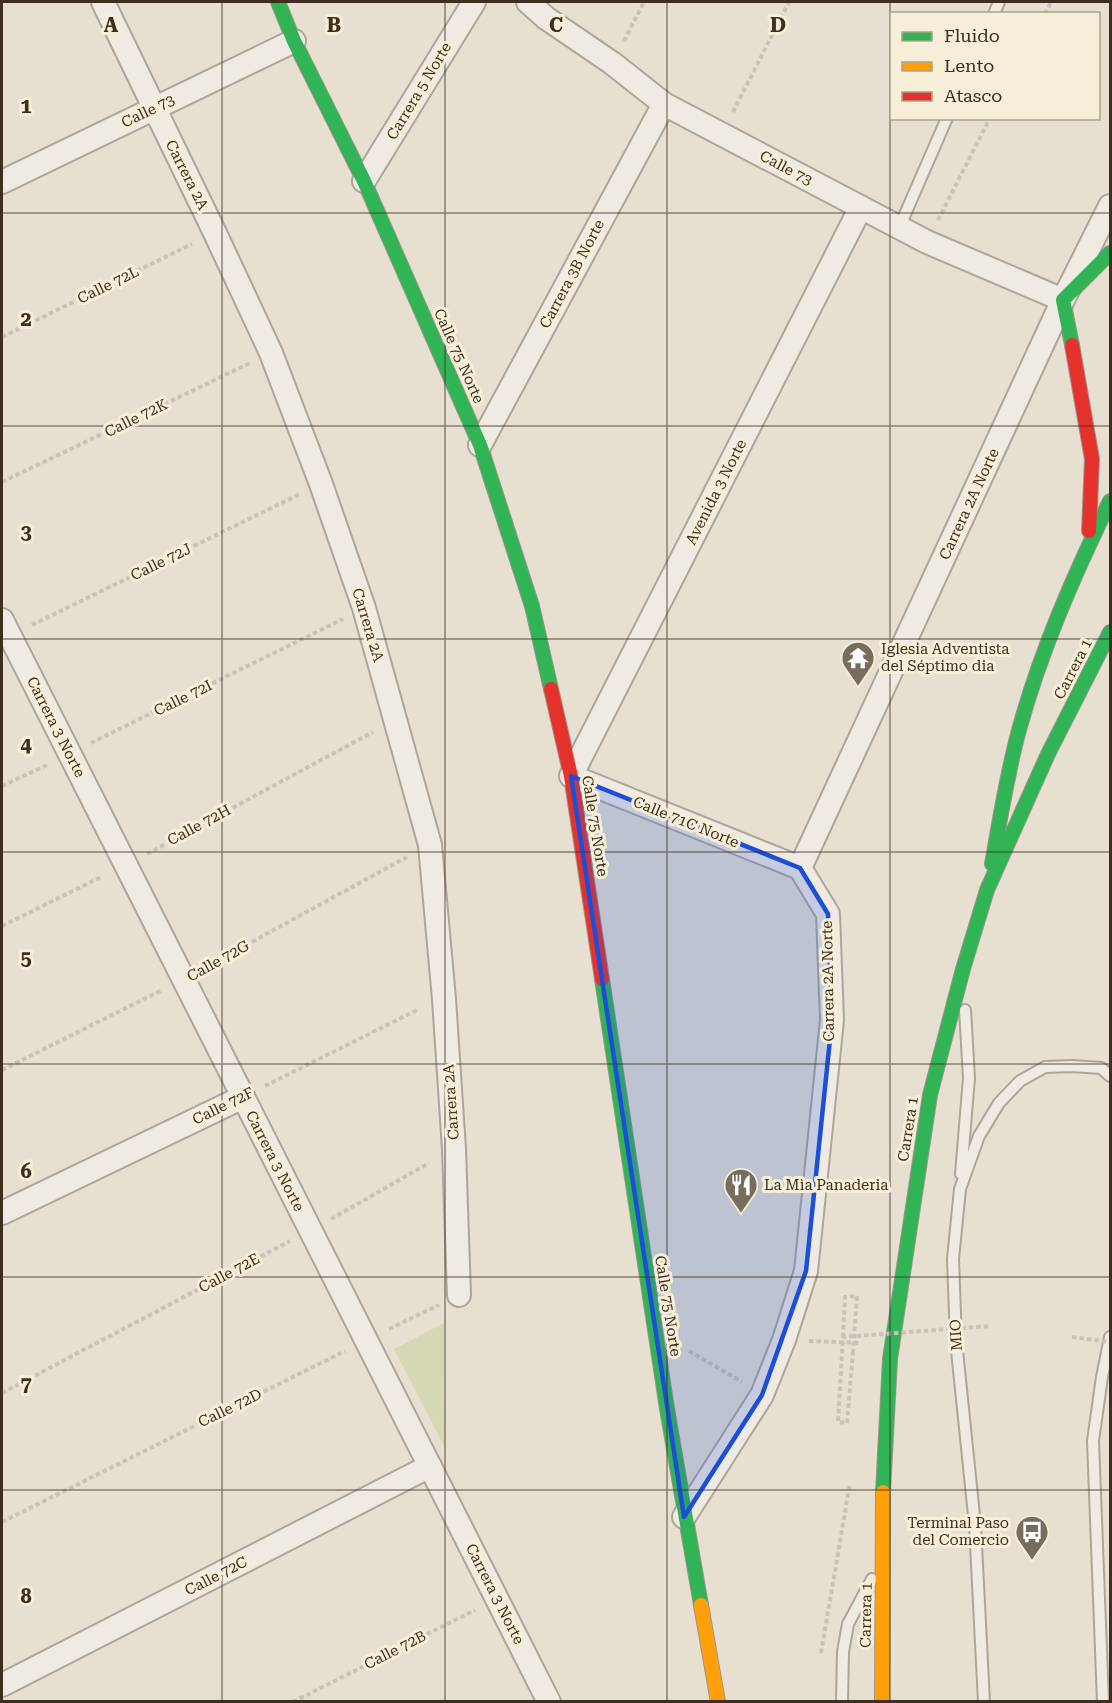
<svg xmlns="http://www.w3.org/2000/svg" width="1112" height="1703" font-family="'Roboto Serif',serif">
  <style>
    .green { fill: #d6d7b3 }
    .lines { fill: none; stroke-linecap: round; stroke-linejoin: round }
    .lane-casing { stroke: #ada599; stroke-width: 14 }
    .street-casing { stroke: #ada599; stroke-width: 26 }
    .fast-casing { stroke: #9c958a; stroke-width: 16 }
    .slow-casing { stroke: #9c958a; stroke-width: 16 }
    .jam-casing { stroke: #9c958a; stroke-width: 16 }
    .path { stroke: #c8c2b9; stroke-width: 4; stroke-dasharray: 4.5 3; stroke-linecap: butt }
    .lane { stroke: #efebe3; stroke-width: 10 }
    .street { stroke: #efebe3; stroke-width: 22 }
    .fast { stroke: #30b455; stroke-width: 14 }
    .slow { stroke: #ff9f0a; stroke-width: 14 }
    .jam { stroke: #e5322d; stroke-width: 14 }
    .path-bridge { stroke: #c8c2b9; stroke-width: 4; stroke-dasharray: 4.5 3; stroke-linecap: butt }
    .marked { fill: #1d4ed8; fill-opacity: 0.2; stroke: #1d4ed8; stroke-width: 4.5; stroke-linejoin: round }
    .grid { fill: none; stroke: #3d2e20; stroke-width: 1.5; stroke-opacity: 0.55 }
    .labels { text-anchor: middle; stroke-width: 6; stroke-linejoin: round; paint-order: stroke }
    .street-label { font-size: 15px; fill: #3d2e20; stroke: #f7eed8 }
    .poi-label { font-size: 15px; fill: #3d2e20; stroke: #f7eed8; text-anchor: start }
    .grid-label { font-size: 20px; text-anchor: middle; font-weight: bold; fill: #3d2e20; stroke: #f7eed8; stroke-width: 6; stroke-linejoin: round; paint-order: stroke }
  </style>
  <rect width="100%" height="100%" fill="#e7e0d1"/>
  <path class="green" d="M444,1323L445,1448L394,1349Z"/>
  <g class="lines">
    <g class="lane-casing">
      <path id="lane" d="M994,14L999,2
        M899,228L947,118
        M961,1174L969,1078L965,1010
        M842,1702L843,1652L848,1624L872,1579
        M984,1702L975,1525L956,1341L953,1259L960,1189L979,1136L999,1103L1020,1081L1045,1067L1072,1066L1101,1068L1110,1076
        M1103,1702L1093,1441L1102,1377L1110,1337"/>
    </g>
    <g class="street-casing">
      <path id="street" d="M103,2L215,233L271,353L321,484L364,608L430,845L444,999L454,1149L459,1295
        M528,2L546,18L612,63L664,104L927,242L1063,300
        M364,181L474,2
        M2,182L294,41
        M480,445L664,104
        M2,620L549,1702
        M800,868L571,776L861,207
        M800,868L1063,300L1110,206
        M2,1213L243,1097
        M684,1517L762,1395L784,1340L806,1271L832,1020L828,914L800,868
        M2,1685L430,1466"/>
    </g>
    <g class="fast-casing">
      <path id="fast" d="M278,2L294,41L364,181L480,445L532,606L551,689
        M1072,345L1063,300L1110,253
        M992,864C1000,819 1007,774 1019,730C1041,650 1074,575 1110,501
        M602,979L667,1409L701,1605
        M883,1492L890,1359L930,1095L963,969L987,890L1048,754L1110,632"/>
    </g>
    <g class="slow-casing">
      <path id="slow" d="M701,1605L718,1702
        M882,1702L883,1492"/>
    </g>
    <g class="jam-casing">
      <path id="jam" d="M1072,345L1092,459L1089,531
        M551,689L571,776L602,979"/>
    </g>
    <path class="path" d="M1045,14L1051,2
      M624,41L644,2
      M733,112L789,2
      M938,220L990,118
      M2,337L192,244
      M2,482L250,363
      M32,625L300,494
      M91,743L343,619
      M2,786L47,765
      M147,854L373,732
      M2,926L103,876
      M206,967L407,857
      M2,1070L162,990
      M265,1086L419,1009
      M331,1219L429,1163
      M389,1329L439,1305
      M843,1337L845,1297L857,1296L853,1351
      M809,1341L861,1343
      M689,1351L742,1382
      M2,1393L290,1241
      M2,1522L345,1351
      M821,1653L850,1483
      M293,1702L475,1610"/>
    <use href="#lane" class="lane"/>
    <use href="#street" class="street"/>
    <use href="#fast" class="fast"/>
    <use href="#slow" class="slow"/>
    <use href="#jam" class="jam"/>
    <path class="path-bridge" d="M1072,1337L1110,1342
      M853,1351L847,1423L838,1422L843,1337L990,1326"/>
  </g>
  <path class="marked" d="M571,776L800,868L828,914L832,1020L806,1271L762,1395L684,1517Z"/>
  <path class="grid" d="M222,2V1702M445,2V1702M667,2V1702M890,2V1702M2,213H1110M2,426H1110M2,639H1110M2,852H1110M2,1064H1110M2,1277H1110M2,1490H1110"/>
  <defs>
    <g id="temple-pin" transform="scale(1.725)"><path d="M0 17L-7.5 6A9.5 9.5 0 1 1 7.5 6Z" fill="#786c5e" stroke="#f7eed8"/><path d="M0-6L5-2H3V0L6.5 2.5H4V6H1.5V3h-3V6H-4V2.5H-6.5L-3 0V-2H-5Z" fill="#fff"/></g>
    <g id="restaurant-pin" transform="scale(1.725)"><path d="M0 17L-7.5 6A9.5 9.5 0 1 1 7.5 6Z" fill="#786c5e" stroke="#f7eed8"/><path d="M-5-6h1v4h1v-4h1v4h1v-4h1v5L-1.5 .5V6h-2V.5L-5-1ZM5-6V6H3V1.5H1.5Q1.5-4 5-6Z" fill="#fff"/></g>
    <g id="bus-pin" transform="scale(1.725)"><path d="M0 17L-7.5 6A9.5 9.5 0 1 1 7.5 6Z" fill="#786c5e" stroke="#f7eed8"/><path d="M-5-6H5V4H4V6H2V4H-2V6H-4V4H-5ZM-3.5-4V0h7V-4ZM-3.5 1.2v1.5H-2V1.2ZM2 1.2v1.5H3.5V1.2Z" fill="#fff"/></g>
  </defs>
  <g fill-rule="evenodd">
    <use href="#temple-pin" x="858" y="658"/>
    <use href="#restaurant-pin" x="741" y="1185"/>
    <use href="#bus-pin" x="1032" y="1532"/>
  </g>
  <g class="labels">
    <g class="street-label">
      <text transform="translate(419 91) rotate(-59)" y="5">Carrera 5 Norte</text>
      <text transform="translate(148 111) rotate(-26)" y="5">Calle 73</text>
      <text transform="translate(786 168) rotate(28)" y="5">Calle 73</text>
      <text transform="translate(187 175) rotate(63)" y="5">Carrera 2A</text>
      <text transform="translate(572 274) rotate(-62)" y="5">Carrera 3B Norte</text>
      <text transform="translate(108 285) rotate(-26)" y="5">Calle 72L</text>
      <text transform="translate(459 356) rotate(66)" y="5">Calle 75 Norte</text>
      <text transform="translate(136 418) rotate(-26)" y="5">Calle 72K</text>
      <text transform="translate(716 492) rotate(-63)" y="5">Avenida 3 Norte</text>
      <text transform="translate(969 504) rotate(-65)" y="5">Carrera 2A Norte</text>
      <text transform="translate(161 562) rotate(-26)" y="5">Calle 72J</text>
      <text transform="translate(368 625) rotate(73)" y="5">Carrera 2A</text>
      <text transform="translate(1073 669) rotate(-63)" y="5">Carrera 1</text>
      <text transform="translate(183 698) rotate(-26)" y="5">Calle 72I</text>
      <text transform="translate(56 727) rotate(63)" y="5">Carrera 3 Norte</text>
      <text transform="translate(686 822) rotate(22)" y="5">Calle 71C Norte</text>
      <text transform="translate(199 825) rotate(-28)" y="5">Calle 72H</text>
      <text transform="translate(595 826) rotate(81)" y="5">Calle 75 Norte</text>
      <text transform="translate(218 961) rotate(-29)" y="5">Calle 72G</text>
      <text transform="translate(828 981) rotate(-91)" y="5">Carrera 2A Norte</text>
      <text transform="translate(451 1102) rotate(-94)" y="5">Carrera 2A</text>
      <text transform="translate(223 1106) rotate(-26)" y="5">Calle 72F</text>
      <text transform="translate(908 1129) rotate(-81)" y="5">Carrera 1</text>
      <text transform="translate(275 1161) rotate(63)" y="5">Carrera 3 Norte</text>
      <text transform="translate(229 1273) rotate(-28)" y="5">Calle 72E</text>
      <text transform="translate(668 1306) rotate(81)" y="5">Calle 75 Norte</text>
      <text transform="translate(956 1335) rotate(-94)" y="5">MIO</text>
      <text transform="translate(230 1408) rotate(-26)" y="5">Calle 72D</text>
      <text transform="translate(216 1576) rotate(-27)" y="5">Calle 72C</text>
      <text transform="translate(495 1594) rotate(63)" y="5">Carrera 3 Norte</text>
      <text transform="translate(866 1615) rotate(-89)" y="5">Carrera 1</text>
      <text transform="translate(395 1650) rotate(-27)" y="5">Calle 72B</text>
    </g>
    <g class="poi-label">
      <text x="881" y="654">Iglesia Adventista<tspan x="881" dy="17">del Séptimo dia</tspan></text>
      <text x="764" y="1190">La Mìa Panaderia</text>
      <text x="1009" y="1528" text-anchor="end">Terminal Paso<tspan x="1009" dy="17">del Comercio</tspan></text>
    </g>
  </g>
  <g class="grid-label">
    <text x="111" y="32">A</text>
    <text x="334" y="32">B</text>
    <text x="556" y="32">C</text>
    <text x="778" y="32">D</text>
    <text x="26" y="113">1</text>
    <text x="26" y="326">2</text>
    <text x="26" y="539">3</text>
    <text x="26" y="752">4</text>
    <text x="26" y="965">5</text>
    <text x="26" y="1178">6</text>
    <text x="26" y="1391">7</text>
    <text x="26" y="1603">8</text>
  </g>
  <rect width="1112" height="1703" fill="none" stroke="#3d2e20" stroke-width="6"/>
  <rect x="890" y="12" width="210" height="108" fill="#f7eed8" stroke="#ada18e" stroke-width="1.5"/>
  <rect x="902" y="32" width="30" height="9" fill="#30b455" stroke="#ada18e" stroke-width="1.5"/>
  <text x="944" y="42" font-size="18" fill="#3d2e20">Fluido</text>
  <rect x="902" y="62" width="30" height="9" fill="#ff9f0a" stroke="#ada18e" stroke-width="1.5"/>
  <text x="944" y="72" font-size="18" fill="#3d2e20">Lento</text>
  <rect x="902" y="92" width="30" height="9" fill="#e5322d" stroke="#ada18e" stroke-width="1.5"/>
  <text x="944" y="102" font-size="18" fill="#3d2e20">Atasco</text>
</svg>
